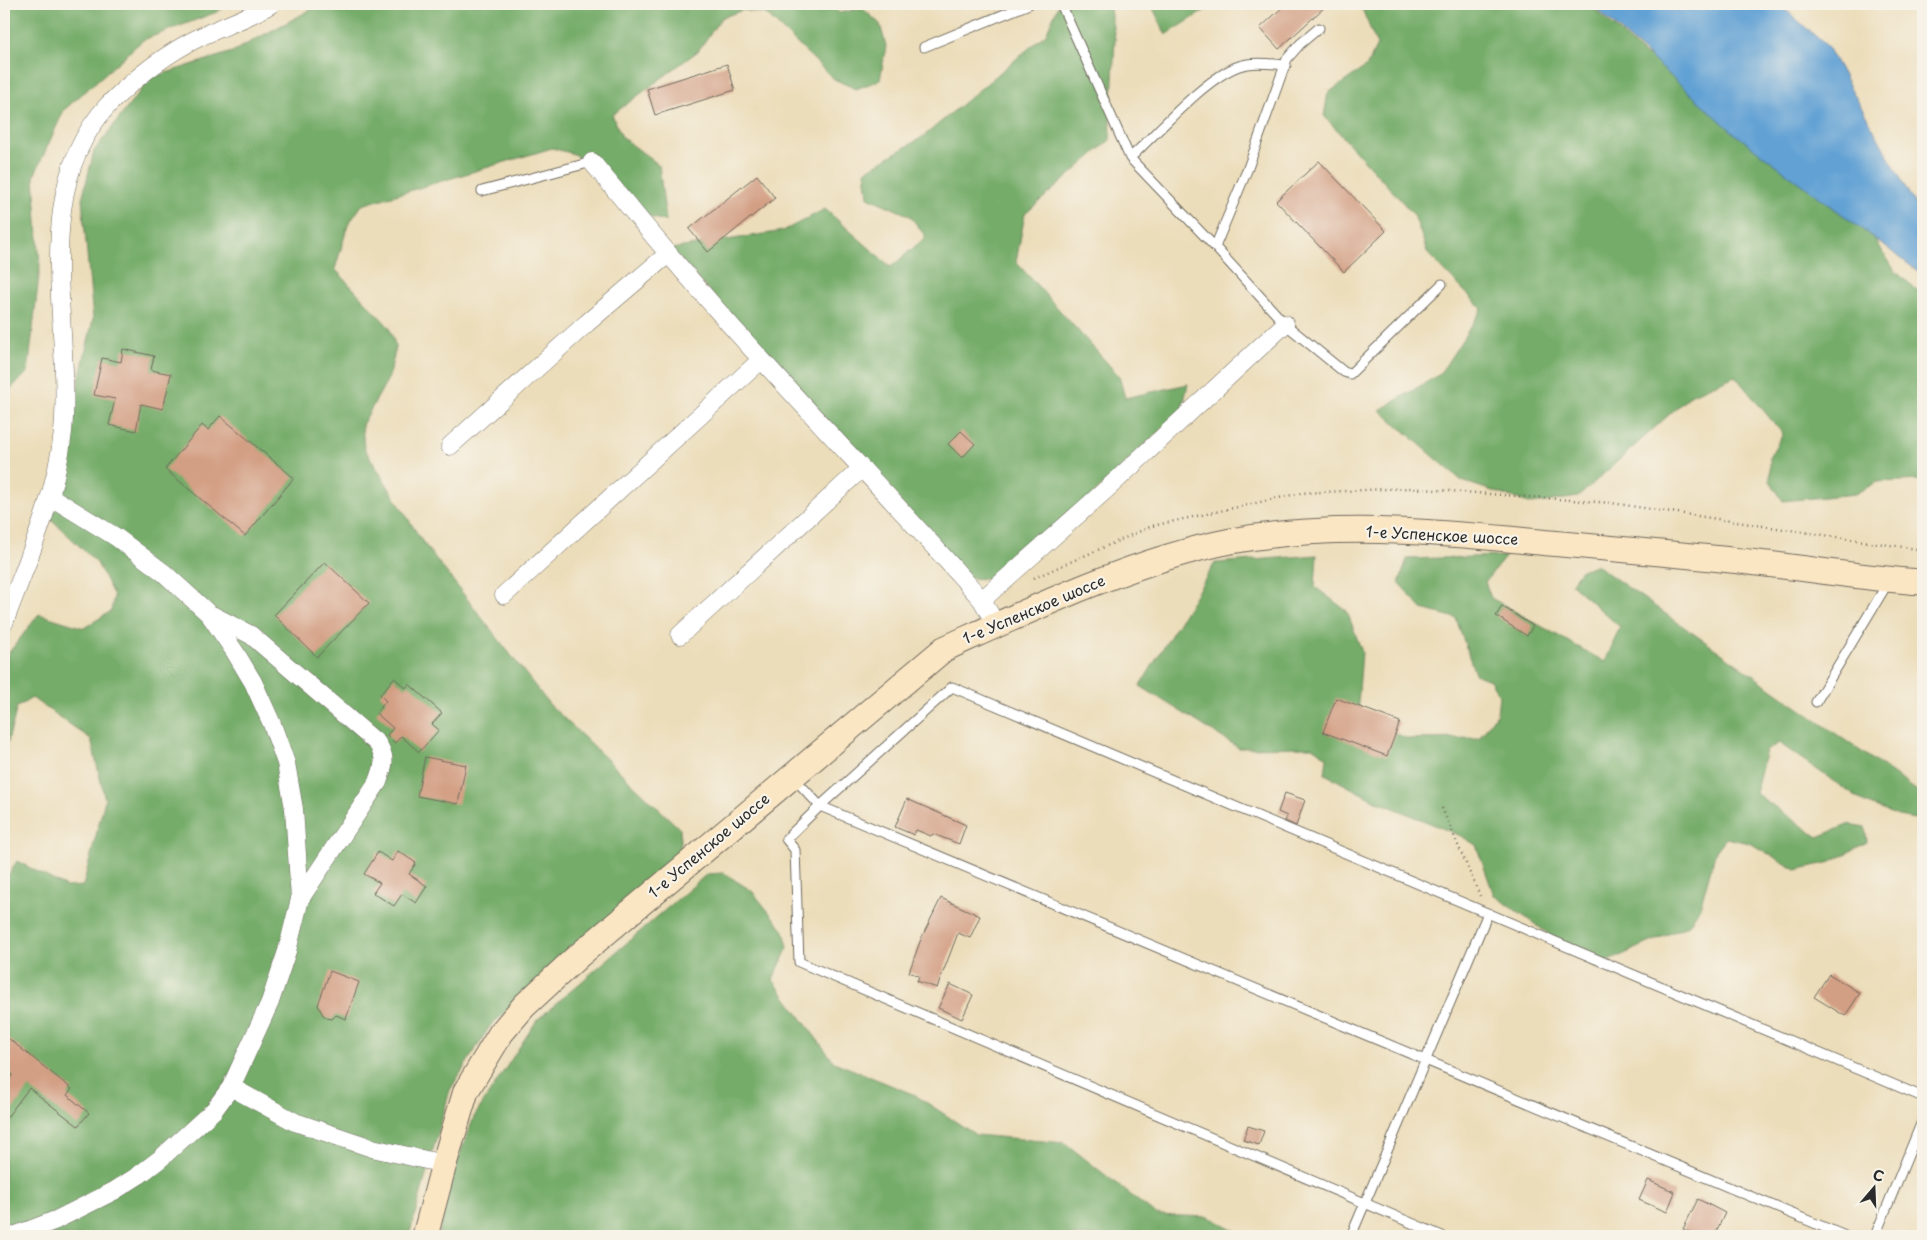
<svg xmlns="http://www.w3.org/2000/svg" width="1927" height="1240" font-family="'Playpen Sans',sans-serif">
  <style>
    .forest { fill: #75ac69; stroke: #506c4a }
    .water { fill: #62a1d4; stroke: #466680 }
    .building { fill: #d39f84 }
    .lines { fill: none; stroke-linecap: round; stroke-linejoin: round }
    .lane-casing { stroke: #6f695d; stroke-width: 11 }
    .street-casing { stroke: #6f695d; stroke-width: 19 }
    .secondary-casing { stroke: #6f695d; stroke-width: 27 }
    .path { stroke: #6f695d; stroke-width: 2.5; stroke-dasharray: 1 4; stroke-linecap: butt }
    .lane { stroke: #fff; stroke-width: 9 }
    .street { stroke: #fff; stroke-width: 18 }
    .secondary { stroke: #fbe6c4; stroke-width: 25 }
    .labels { text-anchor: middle; stroke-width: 4.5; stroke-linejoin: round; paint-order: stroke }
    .street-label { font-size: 15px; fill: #2b2b2b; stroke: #f7f3e8 }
  </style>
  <rect width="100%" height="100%" fill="#f7f3e8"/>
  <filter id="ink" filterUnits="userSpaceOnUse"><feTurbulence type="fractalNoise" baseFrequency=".02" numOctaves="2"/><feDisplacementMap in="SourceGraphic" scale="10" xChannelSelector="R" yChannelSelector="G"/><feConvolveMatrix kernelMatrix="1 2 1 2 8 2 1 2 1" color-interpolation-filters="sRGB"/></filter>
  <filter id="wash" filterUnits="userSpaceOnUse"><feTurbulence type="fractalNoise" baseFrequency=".0096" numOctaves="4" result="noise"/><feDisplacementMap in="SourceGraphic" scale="20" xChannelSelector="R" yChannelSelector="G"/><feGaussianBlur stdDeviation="1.12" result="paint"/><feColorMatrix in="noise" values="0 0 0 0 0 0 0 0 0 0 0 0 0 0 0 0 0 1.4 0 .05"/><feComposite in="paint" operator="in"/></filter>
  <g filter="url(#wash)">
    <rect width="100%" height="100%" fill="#ecddba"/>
    <path class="forest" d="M4,4H230L217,12L143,40L64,110L34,176L40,267L28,372L4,395Z
      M321,4H831L839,13L862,8L880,24L886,46L880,80L856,89L834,79L766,14L743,10L721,18L698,51L612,115L622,137L659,165L666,221L641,215L574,154L552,148L362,205L348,225L335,269L389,327L396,347L389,377L362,425L364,448L422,541L549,704L680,829L681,852L490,1026L450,1090L409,1236H4V882L17,861L66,887L83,886L105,800L91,739L32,698L17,707L4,756V659L39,614L84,628L111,611L114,596L97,563L48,516L93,319L82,199L94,151L150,78L232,52Z
      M1059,4H1109L1115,39L1110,140L1025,214L1016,262L1119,376L1125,398L1188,384L1182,410L1003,580L969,578L671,249L783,231L825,209L891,267L926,237L910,216L868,197L865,171L924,136L1046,34Z
      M1151,4H1215L1166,35Z
      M1360,4H1589L1646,56L1692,52L1834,175L1895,271L1923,295V480L1877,482L1855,494L1783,501L1770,481V456L1783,434L1735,376L1692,394L1578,497L1532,504L1462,481L1380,410L1440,374L1482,309L1428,254L1414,215L1324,116L1328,93L1367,66L1377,45Z
      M1317,555L1315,587L1347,611L1362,652L1358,704L1364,719L1408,739L1479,738L1497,713L1499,695L1490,680L1475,674L1456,618L1422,609L1399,583L1407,559L1506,556L1485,582L1491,598L1605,662L1620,627L1571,584L1581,570L1596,565L1923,795L1915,819L1898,816L1865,803L1779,743L1766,751L1755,793L1818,837L1850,824L1865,827L1867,842L1831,862L1796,870L1750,843L1726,838L1716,851L1700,907L1689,925L1595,967L1494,895L1476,845L1461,836L1372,799L1325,774L1327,757L1312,747L1239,748L1140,686L1215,563Z
      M724,873L752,891L784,931L788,947L773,980L834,1062L915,1095L976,1135L1065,1143L1156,1215L1209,1217L1246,1236H438L454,1169L474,1117L537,1020L707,874Z"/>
    <path class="water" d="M1591,4H1779L1828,47L1923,219V275L1735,134Z"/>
    <g id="blocks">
      <path class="building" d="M1286,4H1328L1279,49L1260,28Z
        M727,64L735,90L655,115L647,89Z
        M1319,161L1386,231L1344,272L1276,201Z
        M757,175L775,198L708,252L689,229Z
        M123,349L154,356L151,370L171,374L163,409L141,404L136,431L109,425L115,399L94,395L102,358L121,362Z
        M220,416L294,478L245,536L165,469L202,425L208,430Z
        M961,431L975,444L962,458L948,444Z
        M325,562L369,603L317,657L274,615Z
        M1502,606L1533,626L1527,636L1496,616Z
        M394,678L406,688L409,684L442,713L432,724L439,730L419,752L401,736L395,743L387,735L393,728L376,713L386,701L380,695Z
        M1336,698L1400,722L1387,756L1323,732Z
        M425,757L466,765L458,804L417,796Z
        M1285,793L1305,800L1296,826L1285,821L1287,816L1278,812Z
        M907,799L966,825L959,844L933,834L931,836L916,830L914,835L895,827Z
        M398,851L416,863L409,874L427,886L416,903L402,894L394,906L373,893L380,883L364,874L378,852L392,861Z
        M941,898L980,916L970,938L958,933L937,988L917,981L919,976L909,972L921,939Z
        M330,971L359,982L346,1019L336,1015L332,1019L327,1018L323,1015L318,1005Z
        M1829,974L1860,993L1845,1016L1814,997Z
        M950,984L973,995L962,1019L938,1008Z
        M4,1035L72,1089L67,1095L89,1113L78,1126L29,1088L4,1121V1086L13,1075L4,1068Z
        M1248,1126L1264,1131L1259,1145L1243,1140Z
        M1648,1180L1675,1192L1667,1212L1639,1200Z
        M1698,1199L1725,1213L1714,1236H1699L1683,1229Z"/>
    </g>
  </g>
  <g filter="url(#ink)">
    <use href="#blocks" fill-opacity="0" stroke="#6f695d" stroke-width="1"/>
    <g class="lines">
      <g class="lane-casing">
        <path id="lane" d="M1061,4L1130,158L1215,247L1285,324L1344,372L1350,374L1442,284
          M924,47L1029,4
          M1130,158C1158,132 1205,78 1239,66C1254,61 1271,64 1286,65
          M482,191L592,162
          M1215,247L1248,168L1287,59L1300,44L1319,28
          M1816,702L1889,581
          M794,778L820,806L1845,1236
          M1351,1236L1488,913
          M1442,1236L799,962L795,850L786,839L820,806L952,687L1923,1097
          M1875,1236L1923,1119"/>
      </g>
      <g class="street-casing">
        <path id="street" d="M592,162C647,229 703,296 762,360C835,441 911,519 982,600
          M450,446L587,323L668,254
          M504,595L761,360
          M212,615L251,635L377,743C387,757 384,766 378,782L300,899
          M4,623C27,561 56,498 63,432C73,326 27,191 109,104C136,77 165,54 200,37C223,26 249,18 271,4
          M996,625L982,600L1109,487L1285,324
          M680,635L861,469
          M231,1087L295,1122L372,1148L444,1164
          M14,1236L56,1220L114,1191L139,1175L160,1159L214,1110L231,1087L270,1002L287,951L300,899L294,809L286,763L272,724L253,682L235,652L209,614L164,573L116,537L51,497"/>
      </g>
      <g class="secondary-casing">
        <path id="secondary" d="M425,1236L444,1164L466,1091L501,1033L524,1006L577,957L944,649C1034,608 1134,560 1231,541C1329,523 1430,531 1528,541C1604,548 1681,554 1758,563C1813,569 1868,579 1923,582"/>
      </g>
      <path class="path" d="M1034,578L1152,526L1301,493L1409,488L1611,503L1923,550
        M1442,808L1480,896"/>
      <use href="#lane" class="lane"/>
      <use href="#street" class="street"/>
      <use href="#secondary" class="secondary"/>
    </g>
  </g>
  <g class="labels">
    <g class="street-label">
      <text transform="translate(1442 536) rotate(3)" y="5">1-е Успенское шоссе</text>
      <text transform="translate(1034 610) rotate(-23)" y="5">1-е Успенское шоссе</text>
      <text transform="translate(709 846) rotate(-40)" y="5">1-е Успенское шоссе</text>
    </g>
  </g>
  <rect width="1927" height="1240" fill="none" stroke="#f7f3e8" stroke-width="20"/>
  <g transform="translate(1874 1188) rotate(19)" stroke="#f7f3e8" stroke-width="4" paint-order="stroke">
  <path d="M0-4L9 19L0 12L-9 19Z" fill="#2b2b2b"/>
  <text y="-8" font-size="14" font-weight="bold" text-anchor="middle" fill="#2b2b2b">С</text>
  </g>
</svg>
